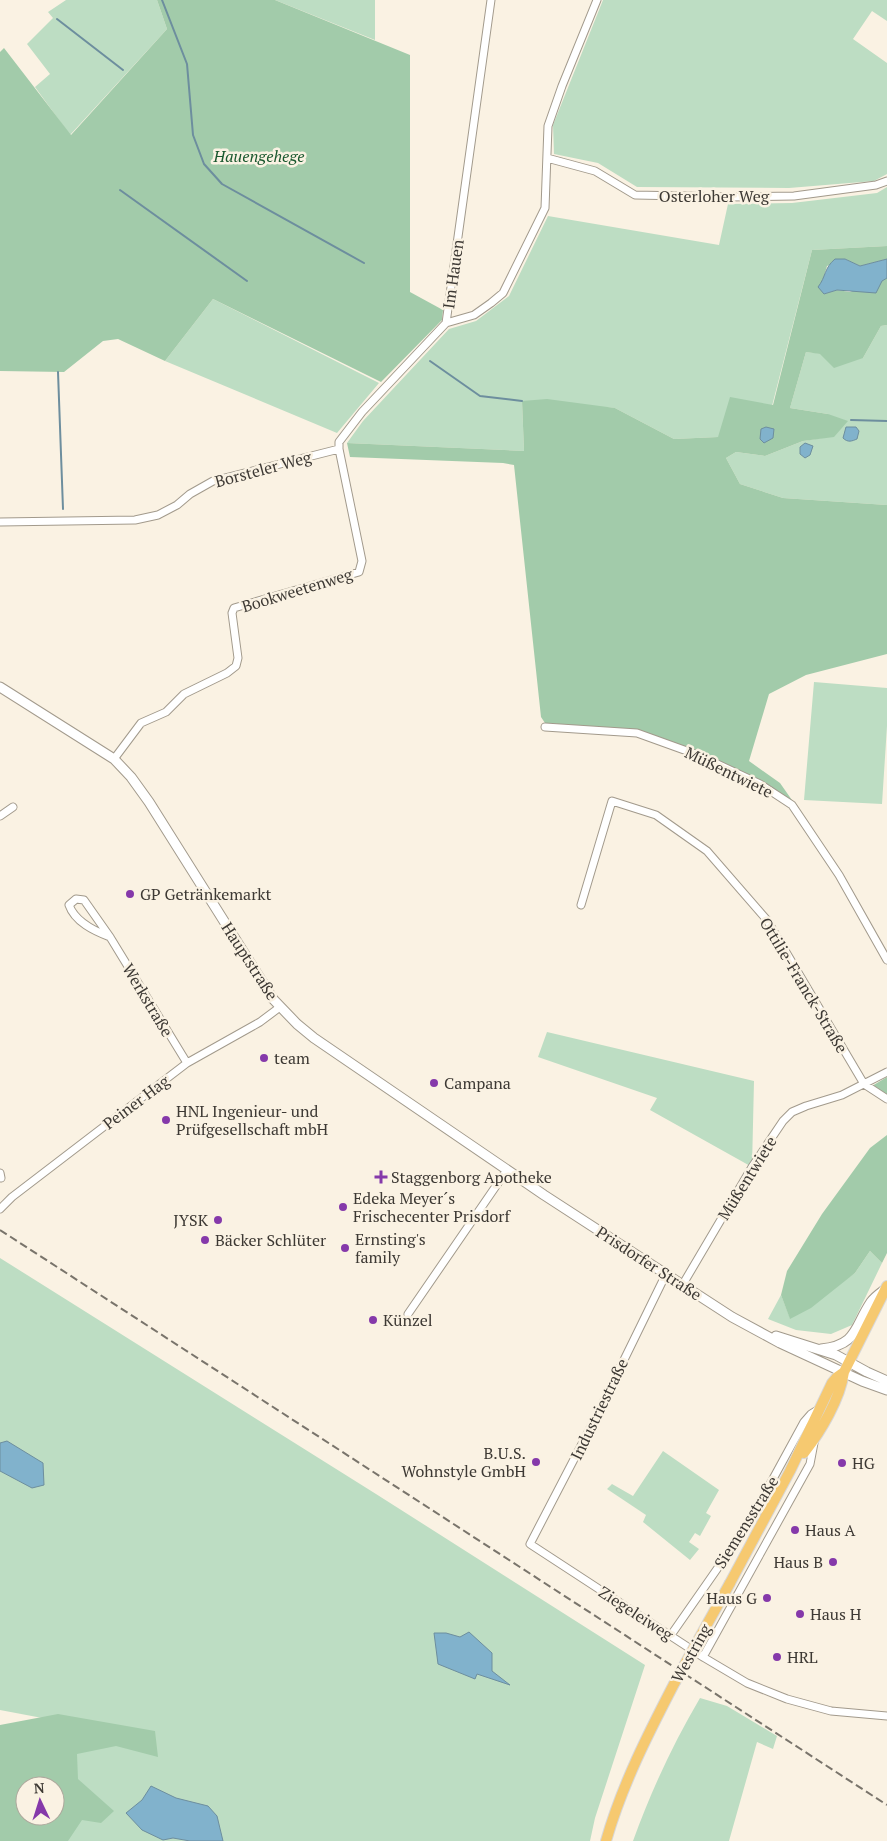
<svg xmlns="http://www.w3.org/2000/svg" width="887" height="1841" font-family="'PT Serif',serif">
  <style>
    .green { fill: #bdddc3 }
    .forest { fill: #a2cbaa; fill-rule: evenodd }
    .water { fill: #81b2cc; stroke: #6d8e9e }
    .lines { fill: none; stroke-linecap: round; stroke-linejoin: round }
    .stream { stroke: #6d8e9e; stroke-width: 2 }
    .minor-casing { stroke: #a29a8c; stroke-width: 9 }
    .secondary-casing { stroke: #a29a8c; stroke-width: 11 }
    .primary-casing { stroke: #d8d7d6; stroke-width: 12 }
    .minor { stroke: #fff; stroke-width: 7 }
    .secondary { stroke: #fff; stroke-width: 9 }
    .primary { stroke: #f6c970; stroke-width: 10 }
    .rail { stroke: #79746b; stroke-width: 2; stroke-dasharray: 8 4; stroke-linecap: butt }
    .primary-bridge-casing { stroke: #d8d7d6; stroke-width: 12; stroke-linecap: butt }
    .primary-bridge { stroke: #f6c970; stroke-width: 10 }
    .poi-dot { fill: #8539aa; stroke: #faf2e3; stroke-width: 2 }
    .labels { text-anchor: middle; stroke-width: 5; stroke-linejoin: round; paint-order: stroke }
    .park-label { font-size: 16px; font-style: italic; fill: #19582e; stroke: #faf2e3 }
    .street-label { font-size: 16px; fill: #3d3934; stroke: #faf2e3 }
    .poi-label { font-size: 16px; fill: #3d3934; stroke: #faf2e3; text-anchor: start }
  </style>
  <rect width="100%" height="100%" fill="#faf2e3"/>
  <path class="green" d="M66,0H157L167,29L70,135L35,87L50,74L27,44L53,18L48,12Z
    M275,0H375V40Z
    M603,0H887V21L872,11L853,39L887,63V174L874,181L789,188L637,187L598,163L554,154L553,125Z
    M887,187V246L812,250L772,406L718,437L674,439L615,408L522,401L524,451L347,443L363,421L449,329L476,321L509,296L548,216L719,245L728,204L792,203L877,193Z
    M213,299L379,383L337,433L165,361Z
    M887,325V505L783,498L740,484L726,458L736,452L765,456L803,441L834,436L828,414L790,408L806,352L863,358L881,326Z
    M814,682L887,688V726L882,804L804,800Z
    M547,1032L754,1081L752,1167L650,1110L657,1098L538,1057Z
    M870,1251L882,1263L852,1325L831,1334L796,1330L768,1319L781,1295L790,1318L855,1273Z
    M0,1258L376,1494L645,1665L595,1818L590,1841H59L74,1724L0,1710Z
    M663,1451L719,1490L706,1513L711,1516L700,1536L695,1533L689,1542L699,1549L690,1560L643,1522L646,1515L607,1489L612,1484L633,1496Z
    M700,1698L727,1706L777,1736L773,1749L757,1742L729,1841H633C651,1791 673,1744 700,1698Z"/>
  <path class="forest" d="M157,0H275L410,55V292L443,310L442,320L381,382L213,299L165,361L118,339L103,341L64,372L0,371V52L4,48L71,135L167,29Z
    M887,246V259L860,266L845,259L827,266L823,280L824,294L837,290L850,292L887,278V325L881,326L863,358L834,368L820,354L806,352L790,408L828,414L848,421L834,437L803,441L765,456L736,452L726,458L740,484L783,498L887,505V654L806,675L769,694L749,761L780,783L794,803L638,730L545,723L541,717L514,465L503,463L350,457L347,443L524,451L522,401L547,399L615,408L674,439L718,437L730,397L773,405L812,250Z
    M887,1077V1096L872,1086Z
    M887,1135V1253L882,1263L870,1251L855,1273L811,1308L790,1319L781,1295L787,1271L822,1214L870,1148Z
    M58,1714L155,1731L158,1757L116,1746L77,1754L78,1779L114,1811L101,1823L82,1820L68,1841H0V1725ZM25,1786H55V1816H25Z"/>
  <path class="water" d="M835,259H845L860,266L887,259V278L882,281L876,293L837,290L824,294L818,287C826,277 824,268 835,259Z
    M766,427L774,429L773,438L764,443L760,439L761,429Z
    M846,427H856L859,431L857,439C852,441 848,443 843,438Z
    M805,443L813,446L810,455L805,458L800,454V447Z
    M7,1441L43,1463L44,1485L32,1488L0,1471V1443Z
    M469,1632L492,1653V1671L510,1685L477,1674L475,1679L438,1664L434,1633H446L460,1637Z
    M151,1786L176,1798L208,1806L217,1816L223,1841H190L173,1838L163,1840L142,1830L126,1813L142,1800Z"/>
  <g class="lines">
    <path class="stream" d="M162,0L187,64L193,135L204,164L222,184L364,263
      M57,19L123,70
      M120,190L247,281
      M430,361L480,396L522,401
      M58,372L63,509
      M851,420L887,421"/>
    <g class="minor-casing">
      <path id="minor" d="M491,0L446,323L474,315L491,303L503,293L545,208L548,126L562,86L597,0
        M547,158L595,171L635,195L731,197L794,196L876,185L887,181
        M0,522L135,520L158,515L177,505L190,494L213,481L339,449V442L362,412L446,323
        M545,727L637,733L698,755L760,784L792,805L839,875L887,960
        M114,759L141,723L166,712L184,694L227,673L236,666L238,658L232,613L234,608L359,572L362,561L339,449
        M0,816L13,807
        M581,905L612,801L656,815L707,851L767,920L864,1084L887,1099
        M110,937C94,931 75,922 69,905L76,899L84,900L110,937L187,1063
        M0,1173L1,1178
        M0,1209L12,1197L187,1063L260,1022L280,1007
        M666,1274L598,1413L530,1544L703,1657L747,1683L787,1699L831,1711L887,1716
        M683,1284L752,1167L783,1121L792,1112L806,1106L842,1095L887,1072
        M408,1314L507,1170
        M671,1635L731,1549L756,1510L804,1422L811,1414L819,1409
        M703,1657L810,1464L814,1443"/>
    </g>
    <g class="secondary-casing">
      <path id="secondary" d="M0,687L114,759L131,777L149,802L273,999L297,1024L314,1038L544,1195L732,1317L780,1343L862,1381L887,1390
        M776,1336L836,1355L867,1372L887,1381
        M821,1349C858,1345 854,1327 871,1302C874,1298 879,1294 883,1291"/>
    </g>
    <g class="primary-casing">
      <path id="primary" d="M804,1453C821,1431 840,1399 844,1372L887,1286
        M730,1583L790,1471L832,1383L837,1377L844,1372
        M606,1841C622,1785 648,1734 675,1682"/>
    </g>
    <use href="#minor" class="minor"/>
    <use href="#secondary" class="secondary"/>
    <use href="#primary" class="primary"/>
    <path class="rail" d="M0,1230L887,1805"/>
    <g class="primary-bridge-casing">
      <path id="primary-bridge" d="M675,1682L730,1583"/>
    </g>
    <use href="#primary-bridge" class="primary-bridge"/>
  </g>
  <g class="poi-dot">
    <circle cx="130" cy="894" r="5"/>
    <circle cx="264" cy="1058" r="5"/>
    <circle cx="434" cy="1083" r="5"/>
    <circle cx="166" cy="1120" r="5"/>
    <path d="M378.5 1169.5h5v5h5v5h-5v5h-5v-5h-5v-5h5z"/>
    <circle cx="343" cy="1207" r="5"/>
    <circle cx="218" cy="1220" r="5"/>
    <circle cx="205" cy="1240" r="5"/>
    <circle cx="345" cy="1248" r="5"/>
    <circle cx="373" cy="1320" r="5"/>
    <circle cx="536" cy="1462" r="5"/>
    <circle cx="842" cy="1463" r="5"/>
    <circle cx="795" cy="1530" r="5"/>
    <circle cx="833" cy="1562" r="5"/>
    <circle cx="767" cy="1598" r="5"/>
    <circle cx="800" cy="1614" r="5"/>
    <circle cx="777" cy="1657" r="5"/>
  </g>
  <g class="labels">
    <g class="park-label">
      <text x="259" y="162">Hauengehege</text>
    </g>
    <g class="street-label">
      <text x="714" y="202">Osterloher Weg</text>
      <text transform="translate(453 274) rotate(-82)" y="6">Im Hauen</text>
      <text transform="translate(263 469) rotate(-15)" y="6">Borsteler Weg</text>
      <text transform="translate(297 590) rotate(-17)" y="6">Bookweetenweg</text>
      <text transform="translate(729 772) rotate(26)" y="6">Müßentwiete</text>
      <text transform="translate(250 961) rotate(57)" y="6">Hauptstraße</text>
      <text transform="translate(804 985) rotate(59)" y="6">Ottilie-Franck-Straße</text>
      <text transform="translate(148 1000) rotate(59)" y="6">Werkstraße</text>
      <text transform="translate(136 1102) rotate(-37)" y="6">Peiner Hag</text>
      <text transform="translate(747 1178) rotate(-58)" y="6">Müßentwiete</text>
      <text transform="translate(649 1263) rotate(33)" y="6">Prisdorfer Straße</text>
      <text transform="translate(599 1409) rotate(-64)" y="6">Industriestraße</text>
      <text transform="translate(746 1522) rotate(-58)" y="6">Siemensstraße</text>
      <text transform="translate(636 1613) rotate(33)" y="6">Ziegeleiweg</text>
      <text transform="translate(691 1653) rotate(-61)" y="6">Westring</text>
    </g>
    <g class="poi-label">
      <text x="140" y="900">GP Getränkemarkt</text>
      <text x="274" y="1064">team</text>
      <text x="444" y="1089">Campana</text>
      <text x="176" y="1117">HNL Ingenieur- und<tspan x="176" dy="18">Prüfgesellschaft mbH</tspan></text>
      <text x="391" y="1183">Staggenborg Apotheke</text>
      <text x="353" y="1204">Edeka Meyer´s<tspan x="353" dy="18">Frischecenter Prisdorf</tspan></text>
      <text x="208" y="1226" text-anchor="end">JYSK</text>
      <text x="355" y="1245">Ernsting's<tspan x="355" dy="18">family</tspan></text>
      <text x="215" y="1246">Bäcker Schlüter</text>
      <text x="383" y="1326">Künzel</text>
      <text x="526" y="1459" text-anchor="end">B.U.S.<tspan x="526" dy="18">Wohnstyle GmbH</tspan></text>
      <text x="852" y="1469">HG</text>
      <text x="805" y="1536">Haus A</text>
      <text x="823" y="1568" text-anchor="end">Haus B</text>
      <text x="757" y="1604" text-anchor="end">Haus G</text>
      <text x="810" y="1620">Haus H</text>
      <text x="787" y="1663">HRL</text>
    </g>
  </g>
  <g transform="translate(40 1801) rotate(356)"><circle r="24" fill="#faf2e3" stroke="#aea89d"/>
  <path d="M0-4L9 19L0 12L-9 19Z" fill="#8539aa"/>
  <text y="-8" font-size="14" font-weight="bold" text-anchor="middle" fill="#3d3934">N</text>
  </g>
</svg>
